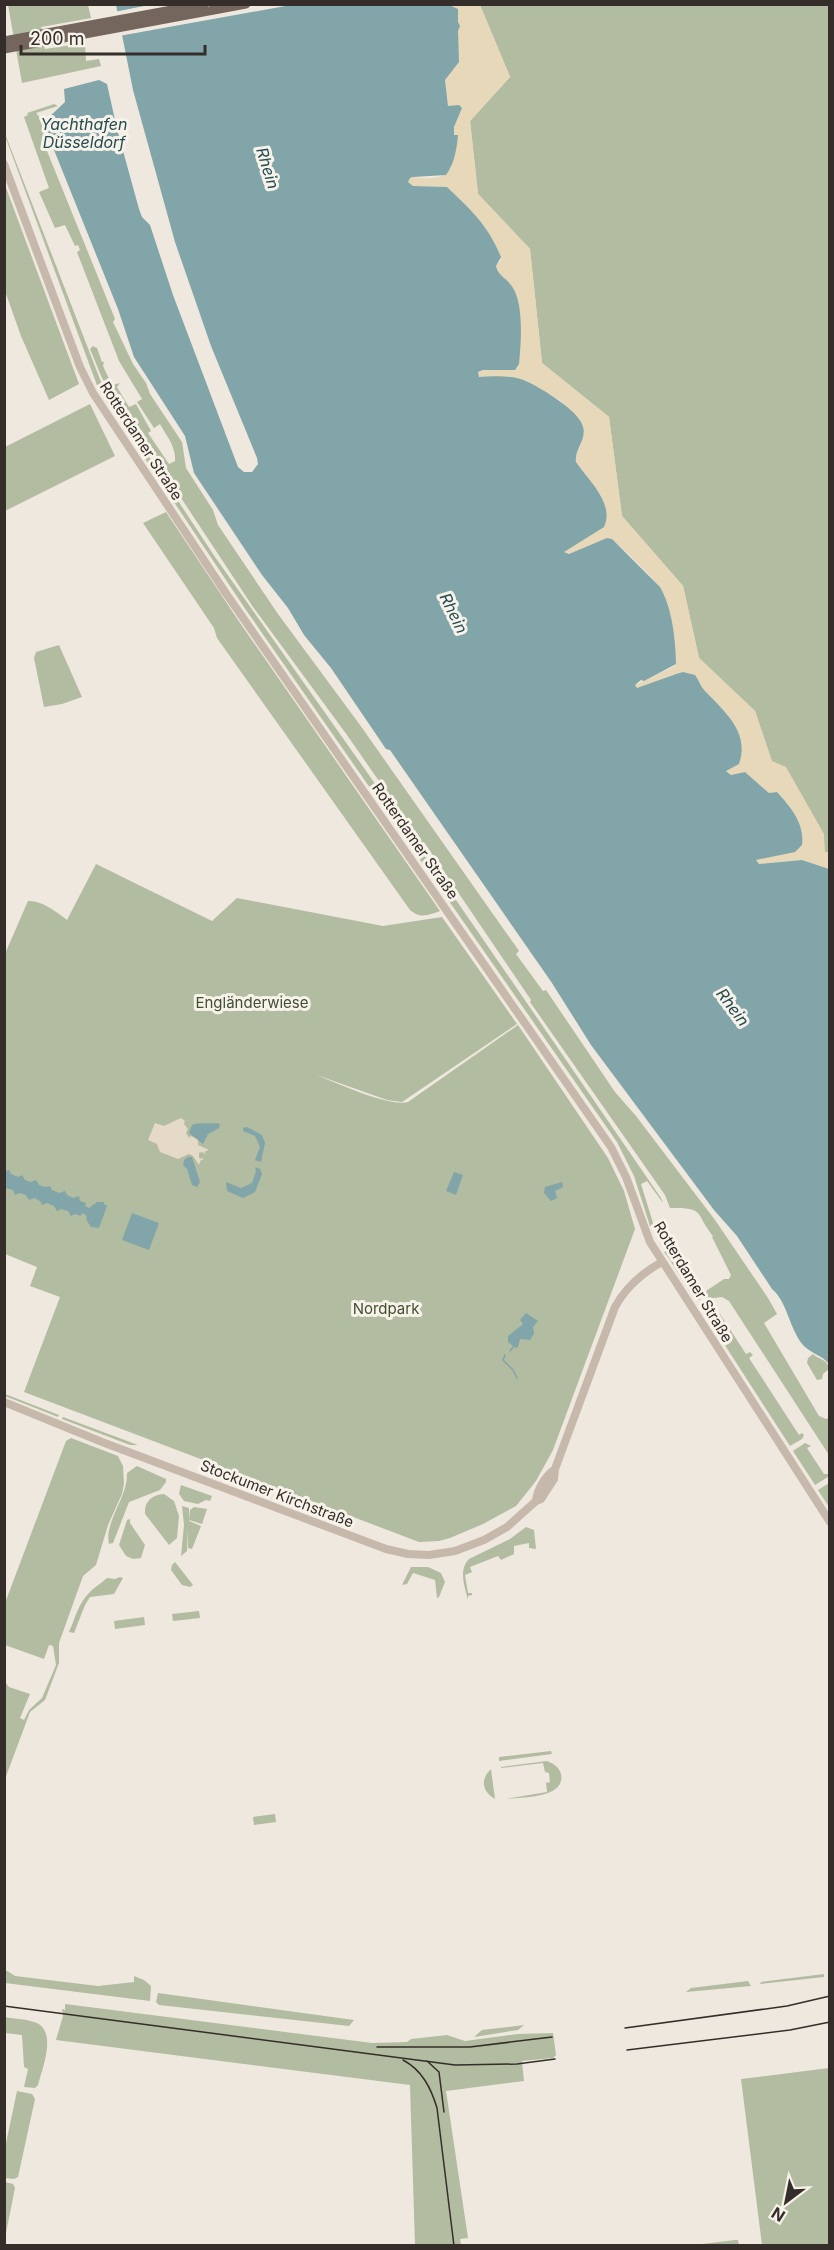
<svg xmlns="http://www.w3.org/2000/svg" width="834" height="2250" font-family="Inter,sans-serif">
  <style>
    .green { fill: #b2bca0 }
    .sand { fill: #e6d8b9 }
    .plaza { fill: #e5d9c7 }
    .water { fill: #81a5a8 }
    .pier { fill: #efe8de }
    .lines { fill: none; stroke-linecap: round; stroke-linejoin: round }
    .stream { stroke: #81a5a8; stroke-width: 1.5 }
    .tertiary { stroke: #c6b8ab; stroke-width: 8 }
    .primary { stroke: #74665d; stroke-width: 9 }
    .tram { stroke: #352d29; stroke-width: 1.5 }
    .labels { text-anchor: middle; stroke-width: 6; stroke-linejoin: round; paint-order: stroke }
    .street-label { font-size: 15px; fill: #352d29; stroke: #f7f2ea }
    .park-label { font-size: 15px; fill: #435030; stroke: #f7f2ea }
    .water-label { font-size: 16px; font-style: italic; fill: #244c51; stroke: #f7f2ea }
  </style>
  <rect width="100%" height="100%" fill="#efe8de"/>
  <path class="green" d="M8,5H88L91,18L41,27L45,49L85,43L86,61L99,59L101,66L22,83Z
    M480,5H829V852L825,853L772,762L755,711L699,658L683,586L622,516L609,417L542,363L530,249L478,194L470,121L510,77Z
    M54,104L58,106L36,113L41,119L47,151L115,319L113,322L133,364L146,383L150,394L182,442L186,468L213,510L218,525L278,614L360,725L519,951L516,954L543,991L546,990L615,1092L636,1116L715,1220L768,1298L777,1314L764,1323L819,1416L826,1419L829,1418V1455L729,1301L722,1297L705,1299L703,1293L724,1279H729L731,1275L712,1237L713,1236C694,1212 706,1208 670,1208L665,1195L530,1002L531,1000L424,842L422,843L347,735L253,607L102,378L90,349L93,346L97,348L102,362H104L103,366L112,385L120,383L117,387L129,407L136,404L151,431L148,433L169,464L175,461C176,446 167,437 160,424L154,428L137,402L142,399L119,361L77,252L80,250L78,245L75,246L65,225L55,228L39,192L49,188L24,117L28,115L27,113Z
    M4,131L103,387L215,557L412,836L661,1198L663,1203L647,1181L641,1184L654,1226H650L634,1176L617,1142L246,610L98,388L5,136Z
    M5,185L79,384L49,400L21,336L5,291Z
    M90,404L115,456L5,511V447Z
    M166,512L238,620L440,911C429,915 420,919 410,910L217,638L214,628L143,523Z
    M59,645L82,697L62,704L44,707L34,658L36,652Z
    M96,864L212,921L237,898L383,926L442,917L517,1024L402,1102L387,1100L311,1073C333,1081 387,1107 408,1102L518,1025L608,1158L624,1191L635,1229L553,1450L536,1481L516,1506L483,1524L450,1538L439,1541L419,1542L24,1392L60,1297L30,1286L37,1267L5,1254L4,956L28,901C41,900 57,912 67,920Z
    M669,1249L701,1300H695L668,1257L664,1252Z
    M716,1312L720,1314L746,1354L750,1352L753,1355L749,1358L799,1435L802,1433L804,1435L802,1439L790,1446L708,1319V1315Z
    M813,1354C819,1360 828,1359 829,1369L823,1374L822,1379L817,1380L807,1363L808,1358Z
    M5,1394L59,1415L58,1417L5,1396Z
    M63,1417L138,1445H130L62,1419Z
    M71,1438L118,1456L123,1466L124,1484L122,1494L108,1525L96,1565L83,1576L59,1643V1663L45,1700L30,1712L5,1779V1682L9,1687L30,1694L20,1718L24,1720L29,1710L42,1698L56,1665L53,1646L49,1645L44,1659L5,1645V1603L66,1441Z
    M805,1443L811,1446L807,1448L824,1474H829L828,1477L815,1485L793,1451Z
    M137,1466L166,1479V1482L160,1490L129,1502L113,1543L109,1544C104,1521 128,1498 127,1473Z
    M829,1483V1507L818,1490Z
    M181,1485L212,1496L210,1501L206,1500L198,1504L184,1501L179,1494Z
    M164,1494L174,1501L179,1516L177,1538L169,1545L145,1514C144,1501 152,1495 164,1494Z
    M182,1506L189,1508V1521L201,1526L192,1549L188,1548V1529L187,1551L181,1556L184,1525Z
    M194,1507L207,1509L202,1524L189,1520L190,1510Z
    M130,1519V1523L145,1545L141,1558L133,1559L126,1556L119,1545L127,1520Z
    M526,1527L534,1530L536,1549L529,1548V1543L514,1546V1554L501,1560L498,1556L470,1567L472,1572L465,1575L468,1593H472V1595L468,1596V1600C465,1587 458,1570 469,1559L510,1539Z
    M175,1562L193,1585L190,1587L182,1585L171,1570L172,1565Z
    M411,1567H428L441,1573L445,1582L439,1597L437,1598L435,1580L413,1573L407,1584L402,1585Z
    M120,1577L123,1578L114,1594L90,1597L85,1605L74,1633L69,1632C75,1619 78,1604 89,1593C94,1587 101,1584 107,1578L115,1579Z
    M199,1611L200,1618L173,1621L172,1614Z
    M144,1617L145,1625L115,1629L114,1621Z
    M551,1751L552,1754L499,1761V1757Z
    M547,1761C554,1764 559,1767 561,1774C566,1799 520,1797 505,1799L547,1792L546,1783L550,1782L549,1773L545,1772L543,1763L501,1768V1767Z
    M491,1769L495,1799C482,1792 480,1779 491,1769Z
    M275,1814L276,1822L254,1825L253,1817Z
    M4,1969L15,1976L98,1986L134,1982V1976L144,1980L151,1986L150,2001L5,1983Z
    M824,1974V1977L760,1984L761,1982Z
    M748,1981L751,1986L686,1992L691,1988Z
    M158,1993L354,2020L349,2026L159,2005L156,2002Z
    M65,2004L372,2043L407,2042L411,2039L447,2035L465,2041L518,2034L553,2033L556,2055L553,2058L522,2061L524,2081L446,2091L468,2238L460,2239L461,2245H415L410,2085L56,2040L63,2016L62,2009L65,2010Z
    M5,2017C15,2019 27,2019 37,2023C57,2033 42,2069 38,2085L35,2088L24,2087L28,2069L24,2067L22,2035L5,2033Z
    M524,2025L518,2030L474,2037L482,2030Z
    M829,2068V2245H762L741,2079Z
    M17,2091L32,2094L35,2099L18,2177L14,2179L5,2178V2148Z
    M5,2182L13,2184L15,2188L5,2238Z
    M738,2240L739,2245H694L735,2240Z"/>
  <path class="sand" d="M447,5H480L510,77L470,121L478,194L530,249L542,363L609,417L622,516L683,586L699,658L755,711L772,761L786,767L824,834L825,852H829V869L802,860L759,864L756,860L782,854L802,832L788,804L777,792L769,793L745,772L731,775L726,770L739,764C745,722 729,718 704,690C697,682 698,673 685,673C668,672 653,686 637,689L635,685L675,666C679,646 670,606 660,588C655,579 619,544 610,538L569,554L564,552L605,506L600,494L576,462V456L584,433L561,401L525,380L479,377L478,372L483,370L507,281L497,272L496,266L501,260L447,187L413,186L408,182L410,178L414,177C426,179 444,180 451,168L454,127L462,108L448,106L445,80L458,62V14L456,8Z"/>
  <path class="plaza" d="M181,1118L185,1121L184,1124L188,1129L186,1133L189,1138L190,1136L198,1139V1145L209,1150L204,1152L207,1155L202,1152L199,1153V1158L205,1159L201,1160L199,1165L193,1156L189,1154L178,1159L160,1152L157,1144L148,1140L155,1123L164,1126Z"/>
  <path class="water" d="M447,4L458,9V22L460,26L458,31L459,62L445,80L448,106L459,105L462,108L454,127V135H458C457,148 454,165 446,175L413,177L410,178L408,182L413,186L447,187C471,210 488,225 501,257L496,266C498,276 508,279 513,288C524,306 521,344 519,364L515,370H483L478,372L479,377C493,376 514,375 526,381C541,388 580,411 583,427C587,439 574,450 576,462C588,480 615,503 604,527L564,552L569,554L607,538L612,539L660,587C672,608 676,640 676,664L644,681L641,680L635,685L637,688L676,674L683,672L695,675C699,680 700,686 705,691C725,712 750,732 739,764L726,771L731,775L745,772L769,793L777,792C790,806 805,824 802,845L795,852L756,860L759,864L802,860L829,869V1364C822,1355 810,1353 803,1345C789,1328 787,1301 772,1289L737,1236L714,1210L591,1045L552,983L390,750L386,749L331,668L304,635L288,608L262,575L194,473L185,436L134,357L118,309L48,135L46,120L65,102L64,89L99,80L107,84L117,129L139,209L142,217L150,225L173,295L238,467L244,472H252L258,464L257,458L211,346L175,242L133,90L116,5Z
    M218,1123L220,1125L219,1128L208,1134L203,1144L189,1133L192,1125C199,1122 210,1124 218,1123Z
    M247,1127L262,1135L265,1143L261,1162L255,1160L260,1147L255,1136L243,1131V1128Z
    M188,1157H192L200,1182L197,1187L192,1185L187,1169L183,1165L184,1160Z
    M255,1167L260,1169L262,1174L255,1192L243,1198L227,1191L226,1182L241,1188L252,1183L256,1171Z
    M9,1170L11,1174L18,1177L22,1175L25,1180L31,1182L36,1180L39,1185L45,1187L50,1186L52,1190L59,1193L65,1191L67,1195L73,1198L79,1196L80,1201L86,1203L85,1206L89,1208L97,1202H104V1204L107,1206L99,1228L91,1227L87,1221L86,1215L82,1213L81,1216L75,1214L71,1216L68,1211L61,1209L57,1211L54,1206L47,1203L42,1205L40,1201L34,1198L29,1200L26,1195L20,1193L15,1195L13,1190L6,1188L5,1189V1171Z
    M454,1172L463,1175L456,1195L446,1191Z
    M562,1182L563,1187L555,1191L557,1198L551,1201L544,1193L545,1187Z
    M132,1213L159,1223L149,1250L122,1240Z
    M526,1313L538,1321L533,1327L534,1334L530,1340L520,1339L518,1347L516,1348L508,1342V1336L523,1324L520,1320Z"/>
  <path class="pier" d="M154,4L291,5L119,36L114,12Z"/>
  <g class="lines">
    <path class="stream" d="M510,1351L514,1346
      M505,1355L503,1360L513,1370L517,1378"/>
    <path class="tertiary" d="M4,164L80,367L93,393L225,592L611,1147L626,1177L650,1242L830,1522
      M4,1402L102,1442L386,1549L408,1554L429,1555L455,1551L484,1540L507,1527L536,1501L541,1499L554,1479L555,1469L615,1307C626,1287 642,1273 662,1262
      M536,1501C537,1490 545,1476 555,1469"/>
    <path class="primary" d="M4,41L204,4
      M4,49L246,4"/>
    <path class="tram" d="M4,2006L455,2065L517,2064L555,2059
      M625,2028L787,2006L830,1996
      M377,2047H470L552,2037
      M627,2050L790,2030L830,2022
      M403,2060C422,2070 431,2088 437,2108L454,2246
      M427,2061L439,2072L444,2112"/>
  </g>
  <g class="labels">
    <g class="street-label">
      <text transform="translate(141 441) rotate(57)" y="5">Rotterdamer Straße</text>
      <text transform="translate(415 841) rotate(55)" y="5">Rotterdamer Straße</text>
      <text transform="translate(693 1282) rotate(59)" y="5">Rotterdamer Straße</text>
      <text transform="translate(277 1494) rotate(21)" y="5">Stockumer Kirchstraße</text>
    </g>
    <g class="park-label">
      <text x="252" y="1008">Engländerwiese</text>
      <text x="386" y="1314">Nordpark</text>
    </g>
    <g class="water-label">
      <text x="84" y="130">Yachthafen<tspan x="84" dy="18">Düsseldorf</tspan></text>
      <text transform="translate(268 168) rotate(73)" y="6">Rhein</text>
      <text transform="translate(454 613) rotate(64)" y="6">Rhein</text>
      <text transform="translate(733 1007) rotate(53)" y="6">Rhein</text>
    </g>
  </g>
  <rect width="834" height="2250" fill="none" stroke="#352d29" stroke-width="12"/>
  <g transform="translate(786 2202) rotate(212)" stroke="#f7f2ea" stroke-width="4.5" paint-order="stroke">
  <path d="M0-4.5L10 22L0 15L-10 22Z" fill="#352d29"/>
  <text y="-9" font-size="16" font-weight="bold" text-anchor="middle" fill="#352d29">N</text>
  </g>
  <path d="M21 45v9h184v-9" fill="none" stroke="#352d29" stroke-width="3"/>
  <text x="30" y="45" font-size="18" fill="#352d29" stroke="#f7f2ea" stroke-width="4.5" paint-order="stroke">200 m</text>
</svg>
